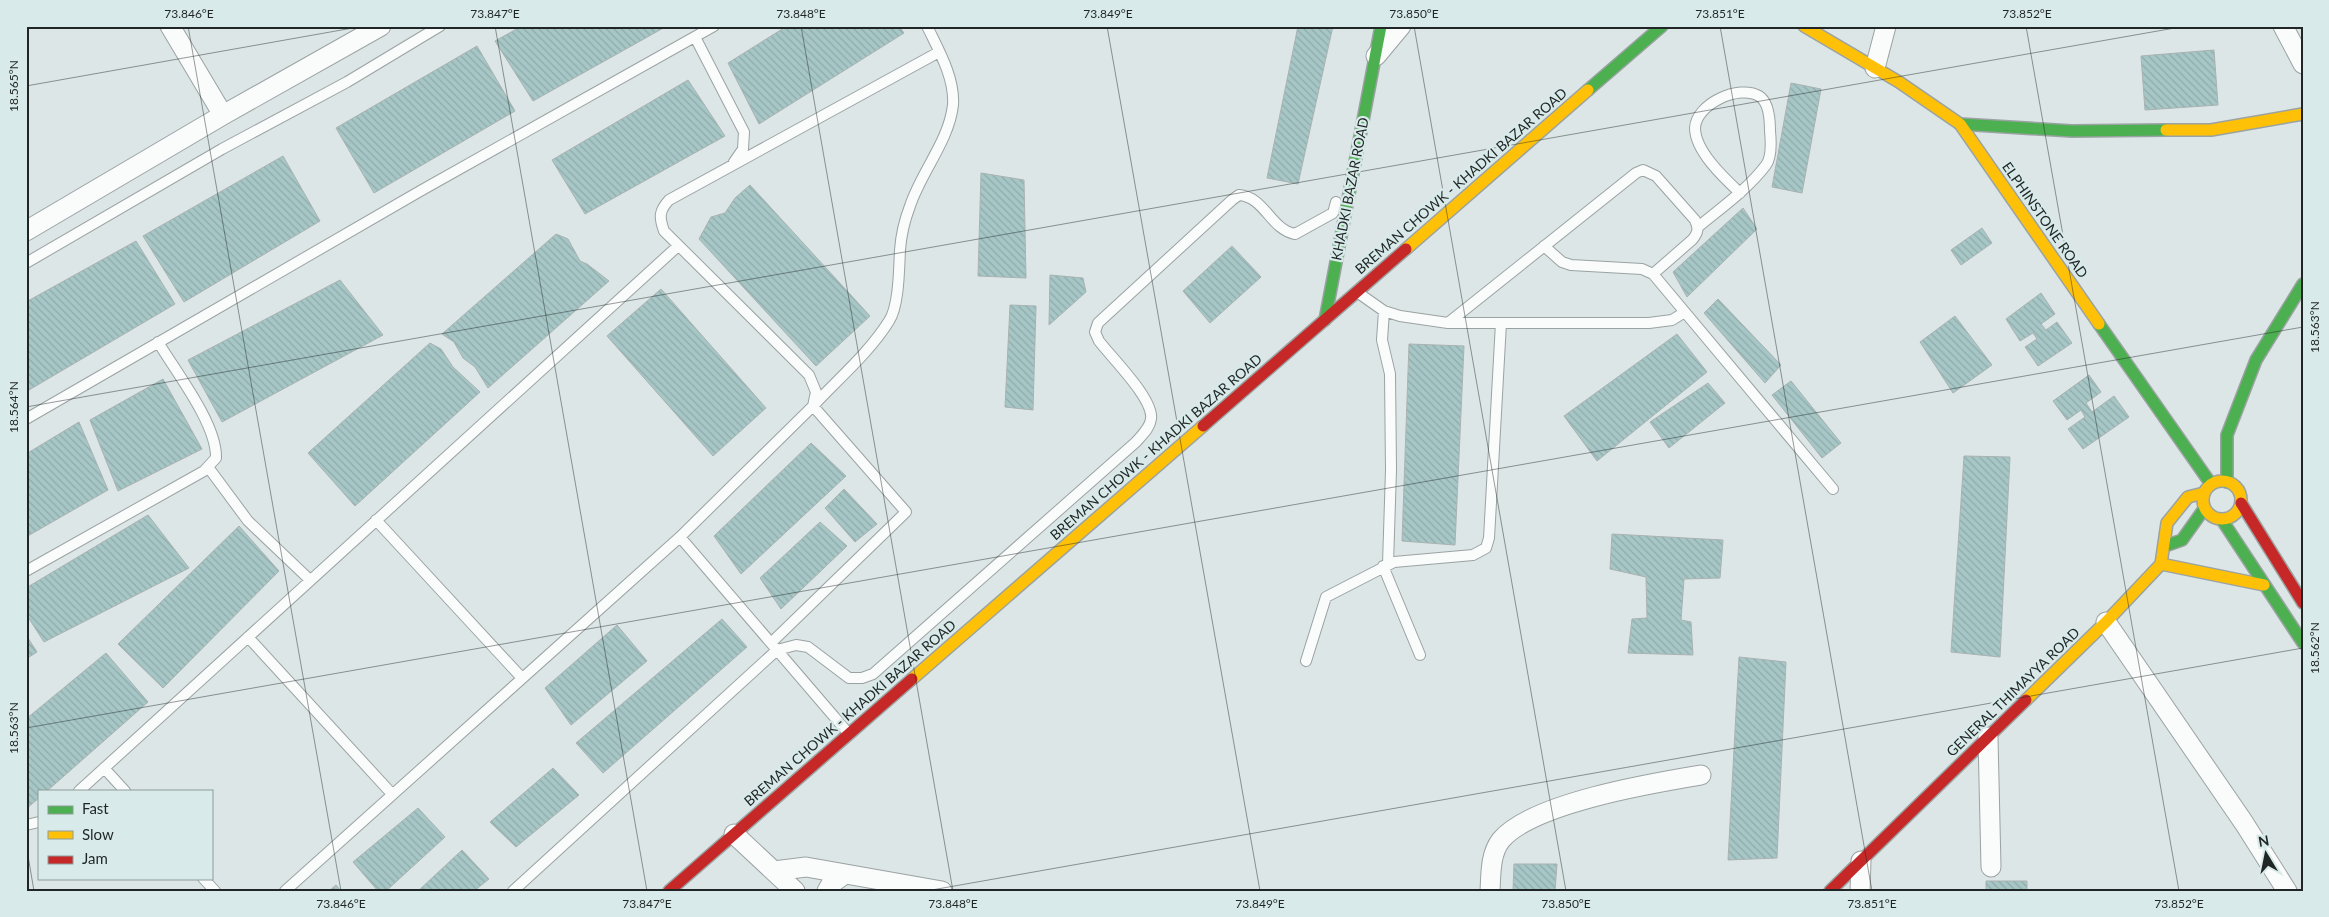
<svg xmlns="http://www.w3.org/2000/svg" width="2329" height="917" font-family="Lato,sans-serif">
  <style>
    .building { fill: url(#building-back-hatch); stroke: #aab2b2 }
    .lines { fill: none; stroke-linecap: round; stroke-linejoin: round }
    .lane-casing { stroke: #9ba2a2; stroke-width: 12 }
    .street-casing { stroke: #9ba2a2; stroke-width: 21 }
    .fast-casing { stroke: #9ba2a2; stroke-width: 14 }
    .slow-casing { stroke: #9ba2a2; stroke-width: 14 }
    .jam-casing { stroke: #9ba2a2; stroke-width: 14 }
    .lane { stroke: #fafbfb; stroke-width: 10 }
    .street { stroke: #fafbfb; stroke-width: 19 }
    .fast { stroke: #4caf50; stroke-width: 11 }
    .slow { stroke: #ffc107; stroke-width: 11 }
    .jam { stroke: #c62828; stroke-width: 11 }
    .ticks { fill: none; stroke: #1f2625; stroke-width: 1; stroke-opacity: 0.45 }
    .labels { text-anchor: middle; stroke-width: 4.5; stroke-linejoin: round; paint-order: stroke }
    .street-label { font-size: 14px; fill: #1f2625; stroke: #d8eae9 }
    .neatline { fill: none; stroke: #1f2625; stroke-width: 2 }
    .ticks-label { font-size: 12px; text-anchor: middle; fill: #1f2625 }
  </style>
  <defs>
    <pattern id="building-back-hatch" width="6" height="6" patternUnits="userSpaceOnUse" patternTransform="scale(1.25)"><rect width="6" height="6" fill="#a6c7c6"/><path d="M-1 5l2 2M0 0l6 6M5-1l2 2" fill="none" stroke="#8eabaa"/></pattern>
  </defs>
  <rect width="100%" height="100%" fill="#dce6e6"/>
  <path class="building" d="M522,26H667L533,101L495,41Z
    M787,26H899L904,33L759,124L728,63Z
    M1298,26H1333L1298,184L1267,178Z
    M477,46L515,111L374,193L336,128Z
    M2214,50L2218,105L2145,110L2141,56Z
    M688,80L725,136L585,214L552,160Z
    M1791,83L1821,89L1802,193L1772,187Z
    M283,156L320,221L184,302L143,236Z
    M981,173L1024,180L1026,278L978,276Z
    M750,185L870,316L816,366L699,239L711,217L725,213L735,198Z
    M1743,208L1757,229L1687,297L1673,272Z
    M1982,228L1992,243L1961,265L1951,250Z
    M556,234L568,239L580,261L587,264L609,281L488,388L475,367L463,358L454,342L442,334Z
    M136,241L175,304L29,390L26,386V302Z
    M1232,246L1261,277L1210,323L1183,291Z
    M1050,275L1083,278L1086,292L1049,325Z
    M340,280L383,335L222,422L188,360Z
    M661,289L766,408L713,456L607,336Z
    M2041,293L2055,314L2041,324L2046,330L2057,322L2072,343L2038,366L2025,347L2037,339L2033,333L2020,341L2006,319Z
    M1718,299L1781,365L1765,383L1704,313Z
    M1010,305L1036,306L1033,410L1005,407Z
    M1955,316L1992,365L1953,393L1920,342Z
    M1677,334L1707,372L1597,461L1564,416Z
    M430,343L441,349L453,367L480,392L355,506L308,453Z
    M1409,344L1464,346L1455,545L1402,541Z
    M2089,375L2101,392L2086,403L2092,412L2114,396L2129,417L2083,449L2068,429L2085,417L2081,410L2067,420L2053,401Z
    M163,379L202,449L118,491L90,420Z
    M1791,381L1841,443L1822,458L1772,395Z
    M1708,383L1725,403L1669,448L1650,422Z
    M79,422L108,490L26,537V454Z
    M811,443L846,476L741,574L714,536Z
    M1964,456L2010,457L2000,657L1951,652Z
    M844,489L877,524L855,542L825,508Z
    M148,515L189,568L44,642L26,614V588Z
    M820,522L847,546L781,609L760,578Z
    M239,526L279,571L163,688L118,644Z
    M1612,534L1723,540L1720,578L1684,579L1681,620L1691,622L1693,655L1628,653L1632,619L1647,618L1646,577L1610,569Z
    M722,619L747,647L603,773L576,743Z
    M617,625L647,661L571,725L545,688Z
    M26,635L37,652L26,659Z
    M106,653L148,702L47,791H39V798L26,809V719Z
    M1739,657L1786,662L1777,858L1728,860Z
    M553,768L579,795L516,847L490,822Z
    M418,808L445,837L386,891H378L353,862Z
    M462,850L489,879L474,891H418Z
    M1514,864H1557L1555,891H1513Z
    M1986,881H2027V891H1986Z
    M336,885L341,891H329Z"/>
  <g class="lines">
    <g class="lane-casing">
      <path id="lane" d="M695,37L744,132L743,149L734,162
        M1698,227C1721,208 1748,189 1766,165C1772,157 1771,141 1770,131C1770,121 1769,102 1759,96C1739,84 1696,104 1695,128C1695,151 1724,178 1740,193
        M1544,246L1562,262L1571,265L1642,269L1653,274L1833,489
        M26,263L222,149L347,82L440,26
        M1357,292L1384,311L1400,316L1448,323H1649L1672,320L1685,312
        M1384,311L1382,340L1390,374L1391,470L1388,564
        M1448,323L1636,173L1643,170L1656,176L1695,220C1699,229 1698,233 1692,240L1653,274
        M26,419L422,190L714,26
        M208,467L248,521L310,580
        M376,520L522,678
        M680,537L849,734
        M1383,566L1420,655
        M26,571L204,471L216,458C217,424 176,372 158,342
        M248,637L392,794
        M771,643L906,512L813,406C838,379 869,353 889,321C899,306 899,269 900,250C901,236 905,219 910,206C921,172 949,141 953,105C955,78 938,49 927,26
        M1306,661L1326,597L1394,562L1473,555L1486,548L1489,538L1501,323
        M104,768L125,791
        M79,791L678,246
        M26,825L39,822
        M203,878L215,891
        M285,891L680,537L813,406L816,392L809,375L664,231C659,217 659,211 669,200L939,52
        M513,891L777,650L796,645L808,647L849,678H862L873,674L1136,442C1142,435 1150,428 1151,419C1154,399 1111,357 1099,341L1095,332L1098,323L1232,200L1239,195C1265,197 1270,229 1295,234L1333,213L1336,202"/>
    </g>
    <g class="street-casing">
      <path id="street" d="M170,26L223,115
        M2283,26L2303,64
        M1376,56L1401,26
        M1875,68L1886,26
        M26,231L223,115L381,26
        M2106,622L2244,823L2287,891
        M1988,737L1991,867
        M734,834L795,891
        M774,871L806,867L942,891
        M827,891L831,884L845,874
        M1490,891C1491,874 1490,854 1501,840C1532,803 1653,783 1701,775
        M1860,891L1861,861"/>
    </g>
    <g class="fast-casing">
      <path id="fast" d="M1588,90L1662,26
        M1960,124L2072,131L2166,130
        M1325,320L1381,26
        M2099,324L2211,484
        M2227,482V435L2256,360L2303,284
        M2222,520L2303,643
        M2165,546L2182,540L2204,509"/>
    </g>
    <g class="slow-casing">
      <path id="slow" d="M1804,26L1899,82L1960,124L2099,324
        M2166,130H2211L2303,114
        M1406,249L1588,90
        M2203 500a19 19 0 1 1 38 0a19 19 0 1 1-38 0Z
        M2161,564L2264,585
        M912,679L1203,426
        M2026,700L2106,622L2161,564L2167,523L2188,497L2204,493"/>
    </g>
    <g class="jam-casing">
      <path id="jam" d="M1203,426L1406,249
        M2241,503L2303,603
        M669,891L912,679
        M1830,891L2026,700"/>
    </g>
    <use href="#lane" class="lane"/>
    <use href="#street" class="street"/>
    <use href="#fast" class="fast"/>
    <use href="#slow" class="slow"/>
    <use href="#jam" class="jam"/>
  </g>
  <path class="ticks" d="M188,26L341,891M495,26L647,891M801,26L953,891M1107,26L1260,891M1414,26L1566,891M1720,26L1872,891M2026,26L2179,891M26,86L364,26M26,407L2186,26M26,728L2303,327M26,844L34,891M926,891L2303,648"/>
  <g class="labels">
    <g class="street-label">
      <text transform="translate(1461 181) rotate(-41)" y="5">BREMAN CHOWK - KHADKI BAZAR ROAD</text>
      <text transform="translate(1350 189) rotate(-79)" y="5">KHADKI BAZAR ROAD</text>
      <text transform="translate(2045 220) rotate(55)" y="5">ELPHINSTONE ROAD</text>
      <text transform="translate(1156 447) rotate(-41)" y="5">BREMAN CHOWK - KHADKI BAZAR ROAD</text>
      <text transform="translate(2013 692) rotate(-44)" y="5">GENERAL THIMAYYA ROAD</text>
      <text transform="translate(850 713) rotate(-41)" y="5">BREMAN CHOWK - KHADKI BAZAR ROAD</text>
    </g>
  </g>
  <rect width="2329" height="917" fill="none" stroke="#d8eae9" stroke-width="55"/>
  <rect x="38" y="790" width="175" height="90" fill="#d8eae9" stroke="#8e9c9b"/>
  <rect x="48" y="806" width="25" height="8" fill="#4caf50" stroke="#8e9c9b"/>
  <text x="82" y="814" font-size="15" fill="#1f2625">Fast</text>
  <rect x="48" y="831" width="25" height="8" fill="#ffc107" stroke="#8e9c9b"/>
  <text x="82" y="840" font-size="15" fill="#1f2625">Slow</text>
  <rect x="48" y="856" width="25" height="8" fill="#c62828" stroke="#8e9c9b"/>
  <text x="82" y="864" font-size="15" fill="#1f2625">Jam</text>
  <g transform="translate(2266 854) rotate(350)" stroke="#d8eae9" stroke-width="4" paint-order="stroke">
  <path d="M0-4L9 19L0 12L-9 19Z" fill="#1f2625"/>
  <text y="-8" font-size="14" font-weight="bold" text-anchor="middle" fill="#1f2625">N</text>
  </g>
  <rect x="28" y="28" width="2274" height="862" class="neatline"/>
  <g class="ticks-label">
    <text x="189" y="18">73.846°E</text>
    <text x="495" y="18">73.847°E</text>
    <text x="801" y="18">73.848°E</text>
    <text x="1108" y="18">73.849°E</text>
    <text x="1414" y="18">73.850°E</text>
    <text x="1720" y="18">73.851°E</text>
    <text x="2027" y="18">73.852°E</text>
    <text transform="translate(14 86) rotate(-90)" y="4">18.565°N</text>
    <text transform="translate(2315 327) rotate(-90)" y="4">18.563°N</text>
    <text transform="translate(14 407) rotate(-90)" y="4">18.564°N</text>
    <text transform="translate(2315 648) rotate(-90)" y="4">18.562°N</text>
    <text transform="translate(14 728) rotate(-90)" y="4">18.563°N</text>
    <text x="341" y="908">73.846°E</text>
    <text x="647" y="908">73.847°E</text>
    <text x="953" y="908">73.848°E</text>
    <text x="1260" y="908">73.849°E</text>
    <text x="1566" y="908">73.850°E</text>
    <text x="1872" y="908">73.851°E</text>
    <text x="2179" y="908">73.852°E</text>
  </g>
</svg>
